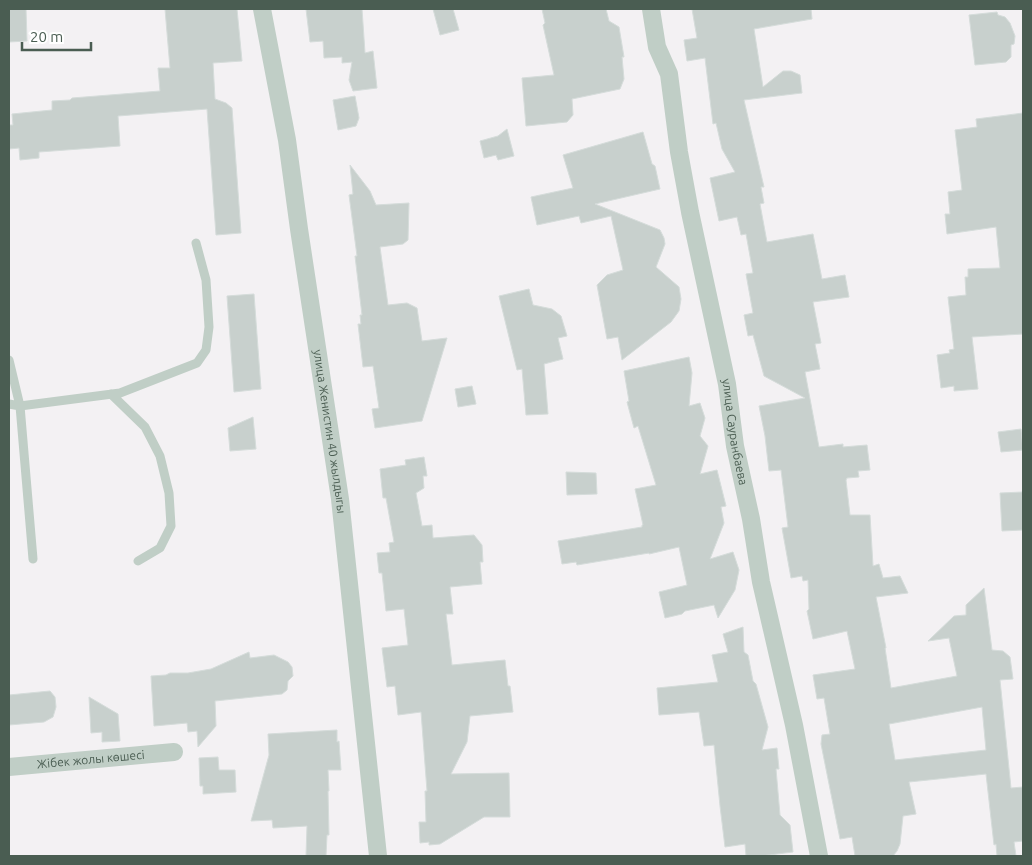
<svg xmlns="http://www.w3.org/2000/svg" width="1032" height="865" font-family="Ubuntu,sans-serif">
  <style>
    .building { fill: #c8d0cd; stroke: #d5dcda; fill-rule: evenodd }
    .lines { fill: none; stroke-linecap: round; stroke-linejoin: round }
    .lane { stroke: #c0cec6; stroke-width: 9 }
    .street { stroke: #c0cec6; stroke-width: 18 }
    .labels { text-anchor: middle; stroke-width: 5; stroke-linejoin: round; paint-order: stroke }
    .street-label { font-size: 12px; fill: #4a5d52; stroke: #fff }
  </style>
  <rect width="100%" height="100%" fill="#f3f1f3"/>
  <path class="building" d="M9,9H26L27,41L9,42Z
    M165,9H237L242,61L213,63L215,99L226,103L232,108L241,233L216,235L207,109L118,116L120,146L39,152V158L20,160L19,148L9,149V125H13L12,114L52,110V101L70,100L72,98L160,91L158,68H170Z
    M306,9H362L365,53L373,51L377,88L353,91L349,80L352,62L342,63V57L324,58L323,41L310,42Z
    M433,9H453L459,30L440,35Z
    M542,9H606L609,21L619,27L624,57H622L624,79L620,89L572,99L573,115L567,122L526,126L522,78L554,75L543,25L545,23Z
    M692,9H811L812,19L754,29L763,87L783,71H791L800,75L802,93L744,100L764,187H761L764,203L760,204L767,242L813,234L822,279L845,275L849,297L813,302L821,343L815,344L820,369L805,372L819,447L843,444V447L867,445L870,470L858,471L859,477L847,478L846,480L850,515H870L873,566L879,564L883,578L900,576L908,593L876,597L886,648H885L891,688L957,676L949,638L928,641L954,616L966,615V605L984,588L992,650L1003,651L1010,657L1013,679L1000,680L1011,788L1023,787V841L1014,842L1016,856H997L996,844L994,845L986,774L909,782L916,814L903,816L900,844L897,851L893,856H855L852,837L840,839L821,744L822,735L830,734L824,698L817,699L813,675L855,669L847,631L813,639L807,611L809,609L808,580L803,581L802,576L791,578L782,528L788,527L781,470L769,471L765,436L759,406L805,398L764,376L753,335L748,336L744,315L753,313L746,274L753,273L746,234L741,235L737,217L719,221L710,178L735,172L722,149L716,123L713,124L705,58L687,61L684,40L697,38ZM982,707L986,750L895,760L889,724Z
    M997,12L998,15L1005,17L1010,23L1015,36L1014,44L1011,45V57L1006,62L975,65L969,15Z
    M355,96L359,118L356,126L338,130L333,100Z
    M1023,113V334L972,337L978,389L954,391V386L941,388L937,355L950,353L949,350L954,349L948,297L966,295L965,277H968V269L1000,268L996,227L947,234L945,214H950L948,192L962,190L955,130L977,127L976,119Z
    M507,129L514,156L498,160L496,155L484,158L480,141L498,136Z
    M643,132L652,164L655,166L660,189L595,204L660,230L664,238L665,244L656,267L679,287L681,299L679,311L671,322L622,360L618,337L607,339L597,285L607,275L623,270L611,216L581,223L579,216L537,225L531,197L573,188L563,155Z
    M350,165L370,191L376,205L409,203L408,240L403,244L380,247L388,305L407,303L417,308L422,341L447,338L422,421L375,428L372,409L379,408L373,366L363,367L358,324H361L360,315H362L355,256H357L349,195L353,194Z
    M529,289L533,305L552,309L561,316L567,336L558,338L563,359L544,364L548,414L526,415L522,369L517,370L499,296Z
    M254,294L261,389L234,392L227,296Z
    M689,357L692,373L689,406L700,403L705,418L700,436L708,446L700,474L717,470L726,506L721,507L724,523L710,559L733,552L739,570L735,590L718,618L714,605L685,611L682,614L665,618L659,592L687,585L679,547L649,554V553L577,565L576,562L562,564L558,541L642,527V525H643L635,489L656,485L638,426L634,428L627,402L629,401L624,371Z
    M472,386L476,404L458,407L455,389Z
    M253,417L256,449L230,451L228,428Z
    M1021,429L1023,450L1001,452L998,432Z
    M424,457L427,476H423L424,488L416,493L422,526L432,525L433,538L474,535L482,545L483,562H480L482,584L450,587L453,614H446L452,665L505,660L508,686H510L513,712L470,716L467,742L451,774L509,773L510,817H484L440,844L429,845V842L420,843L419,822H426L425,791H427L421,712L398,715L395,686L387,687L382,648L408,645L404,609L386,611L382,573H379L377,553L390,552L389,543L394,542L386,498H383L380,469L406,465L405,460Z
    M566,472L596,473L597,494L567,495Z
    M1023,492V530L1002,531L1000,493Z
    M743,627L744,652L748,655L753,681L756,684L768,727L762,750L777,748L779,769H776L780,815L790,825L793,852L761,856H746L745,844L725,847L720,806L714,745L704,746L699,712L659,715L657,688L718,682L712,655L728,652L723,634Z
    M249,652L250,658L274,655L288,662L292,667L293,676L288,681L287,690L282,694L215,701L216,726L198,747L197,731L188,732L187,723L154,726L151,676L166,675L170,673H188L211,669Z
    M50,691L55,697L56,707L53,717L44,722L9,725V695Z
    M89,697L118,714L120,741L102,742V732L91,733Z
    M337,730V742L339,741L341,770H328L329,791H328L329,835H327L326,856H306L307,826L273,828L272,820L251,821L269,755L268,734Z
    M218,757L219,770H235L236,792L203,794V786H200L199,758Z"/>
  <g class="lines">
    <path class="lane" d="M9,360L20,406L33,559
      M111,394L145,427L160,456L169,493L171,526L160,548L138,561
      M9,404L20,406L120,393L197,363L206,350L209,327L206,280L196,243"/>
    <g class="street">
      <path id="s1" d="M262,9L287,140L299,229L340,499L378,856"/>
      <path id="s2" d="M651,9L657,47L669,74L679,152L690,212L727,384L735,446L751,519L761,582L794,725L819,856"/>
      <path id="s3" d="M9,767L174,752"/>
    </g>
  </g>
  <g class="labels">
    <g class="street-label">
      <text dy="4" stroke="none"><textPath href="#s1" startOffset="428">улица Женистин 40 жылдыгы</textPath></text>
      <text dy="4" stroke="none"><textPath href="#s2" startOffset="432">улица Сауранбаева</textPath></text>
      <text dy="4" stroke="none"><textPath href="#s3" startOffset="82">Жібек жолы көшесі</textPath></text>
    </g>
  </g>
  <rect width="1032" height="865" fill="none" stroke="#4a5d52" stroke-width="20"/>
  <path d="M22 42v8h69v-8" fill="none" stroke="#4a5d52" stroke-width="2.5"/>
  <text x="30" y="42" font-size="15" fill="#4a5d52" stroke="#ffffff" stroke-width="4" paint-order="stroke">20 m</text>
</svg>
